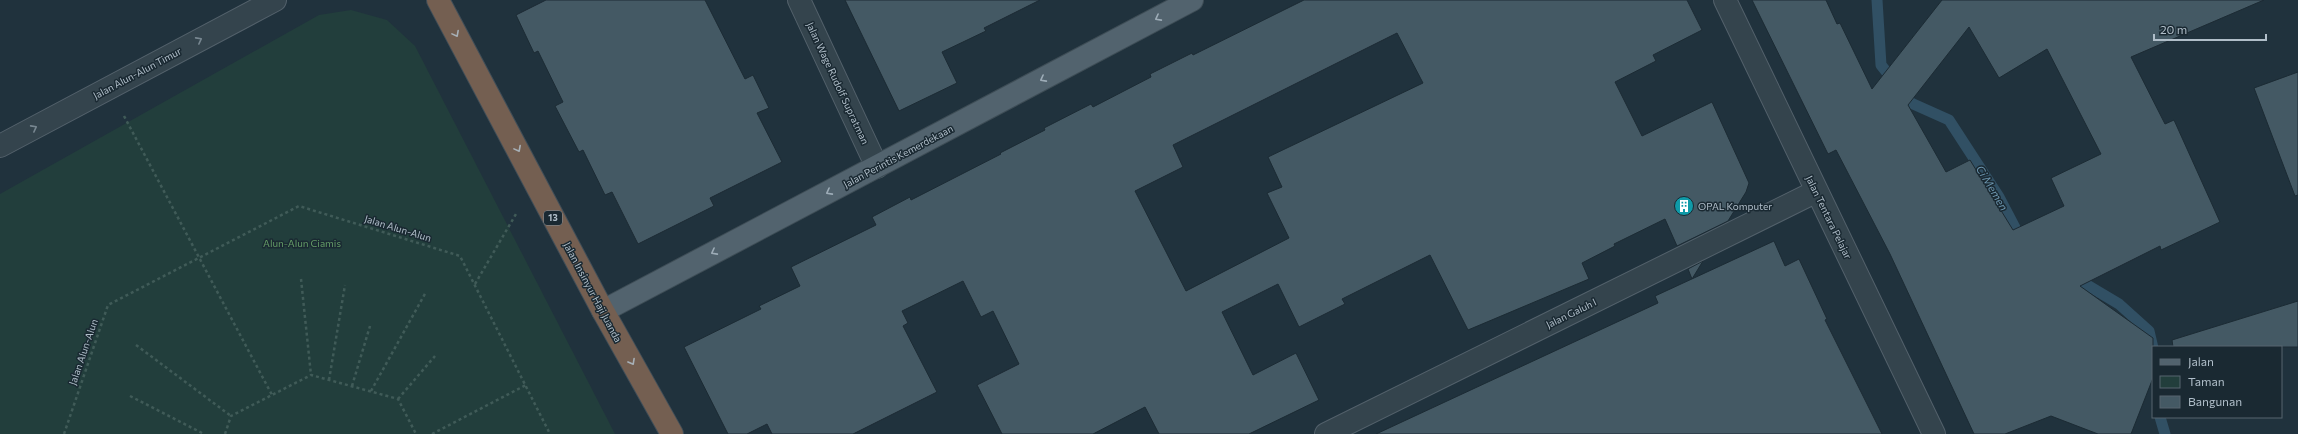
<svg xmlns="http://www.w3.org/2000/svg" width="2298" height="434" font-family="Commissioner,sans-serif">
  <style>
    .green { fill: #223e3c }
    .lines { fill: none; stroke-linecap: round; stroke-linejoin: round }
    .stream { stroke: #315064; stroke-width: 11 }
    .building { fill: #445964; stroke: #1c2b34; fill-rule: evenodd }
    .minor-casing { stroke: #53616b; stroke-width: 24 }
    .major-casing { stroke: #3e4d56; stroke-width: 24 }
    .highway-casing { stroke: #404e58; stroke-width: 24 }
    .path { stroke: #405b58; stroke-width: 2.5; stroke-dasharray: 3 3; stroke-linecap: butt }
    .minor { stroke: #34444d; stroke-width: 22 }
    .major { stroke: #52636e; stroke-width: 22 }
    .highway { stroke: #745f51; stroke-width: 22 }
    .oneway { stroke: #9dacb7 }
    .oneway2 { stroke: #a7b0b7 }
    .oneway3 { stroke: #788791 }
    .labels { text-anchor: middle; stroke-width: 3; stroke-linejoin: round; paint-order: stroke }
    .shield { fill: #1a2932; stroke: #83919c; stroke-width: 1 }
    .shield-label { font-size: 9px; font-weight: bold; fill: #b0bec9 }
    .street-label { font-size: 10px; fill: #b0bec9; stroke: #1a2932 }
    .poi-label { font-size: 10px; fill: #b0bec9; stroke: #1a2932; text-anchor: start }
    .park-label { font-size: 10px; fill: #649c66; stroke: #1a2932 }
    .water-label { font-size: 11px; font-style: italic; fill: #6d96af; stroke: #1a2932 }
  </style>
  <rect width="100%" height="100%" fill="#20323d"/>
  <path class="green" d="M351,10L387,20L415,46L615,434H0V194L319,15Z"/>
  <g class="lines">
    <path class="stream" d="M1877,0L1881,65L1911,103L1949,120L1999,197L2022,241
      M2072,276L2119,304L2149,331L2153,348
      M2160,417L2165,434"/>
  </g>
  <path class="building" d="M546,0H705L745,79L753,75L769,108L757,113L782,162L710,198L714,206L638,244L612,192L605,195L583,150L579,152L555,106L563,102L538,51L534,53L516,15Z
    M845,0H1040L984,28L986,31L942,52L957,83L899,111Z
    M1304,0H1687L1702,30L1653,55L1656,61L1615,82L1642,136L1712,102L1749,183L1746,192L1728,221L1677,246L1665,219L1614,244L1615,246L1582,263L1589,279L1468,330L1430,255L1342,299L1345,304L1299,327L1278,284L1222,312L1253,375L1296,353L1319,400L1249,434H1159L1145,407L1093,434H1002L977,385L1019,364L993,311L981,317L963,281L902,311L908,323L903,326L937,392L853,434H772L767,424L747,434H728L684,347L761,309L759,306L800,286L791,267L876,225L872,217L910,197L911,200L1001,154L1000,153L1045,130L1044,128L1091,104L1093,107L1151,77L1150,74L1192,53L1193,55ZM1397,33L1423,83L1268,157L1282,187L1267,193L1289,238L1186,291L1135,191L1183,167L1173,145Z
    M1752,0H1826L1837,24L1840,23L1872,89L1942,0H2264L2131,57L2165,124L2174,120L2220,222L2161,250L2160,246L2080,286L2153,338V378L2131,434H2098L2051,416L2005,434H1974L1890,254L1836,150L1828,154ZM1969,27L1999,78L2047,49L2101,154L2051,178L2064,206L2013,230L1970,160L1946,172L1908,105Z
    M2298,72V195L2295,196L2254,88Z
    M1774,241L1785,266L1799,259L1827,319L1825,320L1882,434H1376L1658,303L1655,296Z
    M1703,261L1692,279L1688,269Z
    M2298,301V347H2173L2172,340Z"/>
  <g class="lines">
    <g class="minor-casing">
      <path id="minor" d="M799,0L877,167
        M1725,0L1934,434
        M0,146L275,0
        M1326,434L1817,191"/>
    </g>
    <g class="major-casing">
      <path id="major" d="M603,311L1192,0"/>
    </g>
    <g class="highway-casing">
      <path id="highway" d="M438,0L603,311L672,434"/>
    </g>
    <path class="path" d="M124,116L272,395
      M301,279L311,375
      M475,284L516,214
      M136,345L231,416
      M329,380L345,285
      M352,386L370,326
      M371,391L426,292
      M130,396L204,434
      M398,399L435,356
      M64,434L108,305L299,206L460,256L550,434
      M225,434L231,416L311,375L398,399L416,434
      M432,434L526,385"/>
    <use href="#minor" class="minor"/>
    <use href="#major" class="major"/>
    <use href="#highway" class="highway"/>
  </g>
  <defs><path id="oneway-chevron" d="M-2-3.5L2.5 0L-2 3.5" fill="none" stroke-width="1.6" stroke-linecap="round" stroke-linejoin="round"/></defs>
  <g class="oneway">
    <use href="#oneway-chevron" transform="translate(1158 18) rotate(152)"/>
    <use href="#oneway-chevron" transform="translate(1043 79) rotate(152)"/>
    <use href="#oneway-chevron" transform="translate(829 192) rotate(152)"/>
    <use href="#oneway-chevron" transform="translate(714 252) rotate(152)"/>
  </g>
  <g class="oneway2">
    <use href="#oneway-chevron" transform="translate(456 34) rotate(62)"/>
    <use href="#oneway-chevron" transform="translate(518 149) rotate(62)"/>
    <use href="#oneway-chevron" transform="translate(632 362) rotate(61)"/>
  </g>
  <g class="oneway3">
    <use href="#oneway-chevron" transform="translate(199 40) rotate(-28)"/>
    <use href="#oneway-chevron" transform="translate(34 128) rotate(-28)"/>
  </g>
  <defs>
    <g id="building-disc" transform="scale(1)"><circle r="9.5" fill="#0f9aa8" stroke="#1a2932"/><path d="M-4-6H4V6H1V3H-1V6H-4ZM-2.5-4.3h1.7v1.8h-1.7ZM.8-4.3h1.7v1.8H.8ZM-2.5-1h1.7V.8h-1.7ZM.8-1h1.7V.8H.8Z" fill="#fff"/></g>
  </defs>
  <g fill-rule="evenodd">
    <use href="#building-disc" x="1684" y="206"/>
  </g>
  <g class="labels">
    <rect class="shield" x="544" y="211" width="18" height="14" rx="3"/>
    <g class="shield-label">
      <text x="553" y="221">13</text>
    </g>
    <g class="street-label">
      <text transform="translate(137 73) rotate(-28)" y="4">Jalan Alun-Alun Timur</text>
      <text transform="translate(838 83) rotate(65)" y="4">Jalan Wage Rudolf Supratman</text>
      <text transform="translate(898 156) rotate(-28)" y="4">Jalan Perintis Kemerdekaan</text>
      <text transform="translate(1829 217) rotate(64)" y="4">Jalan Tentara Pelajar</text>
      <text transform="translate(398 228) rotate(17)" y="4">Jalan Alun-Alun</text>
      <text transform="translate(593 292) rotate(62)" y="4">Jalan Insinyur Haji Juanda</text>
      <text transform="translate(1571 313) rotate(-26)" y="4">Jalan Galuh I</text>
      <text transform="translate(83 352) rotate(-71)" y="4">Jalan Alun-Alun</text>
    </g>
    <g class="poi-label">
      <text x="1698" y="210">OPAL Komputer</text>
    </g>
    <g class="park-label">
      <text x="302" y="247">Alun-Alun Ciamis</text>
    </g>
    <g class="water-label">
      <text transform="translate(1992 188) rotate(59)" y="4">Ci Memen</text>
    </g>
  </g>
  <rect x="2152" y="346" width="130" height="72" fill="#1a2932" stroke="#56656e"/>
  <rect x="2160" y="359" width="20" height="6" fill="#52636e" stroke="#56656e"/>
  <text x="2188" y="366" font-size="12" fill="#b0bec9">Jalan</text>
  <rect x="2160" y="376" width="20" height="12" fill="#223e3c" stroke="#56656e"/>
  <text x="2188" y="386" font-size="12" fill="#b0bec9">Taman</text>
  <rect x="2160" y="396" width="20" height="12" fill="#445964" stroke="#56656e"/>
  <text x="2188" y="406" font-size="12" fill="#b0bec9">Bangunan</text>
  <path d="M2154 34v6h112v-6" fill="none" stroke="#b0bec9" stroke-width="2"/>
  <text x="2160" y="34" font-size="12" fill="#b0bec9" stroke="#1a2932" stroke-width="3" paint-order="stroke">20 m</text>
</svg>
